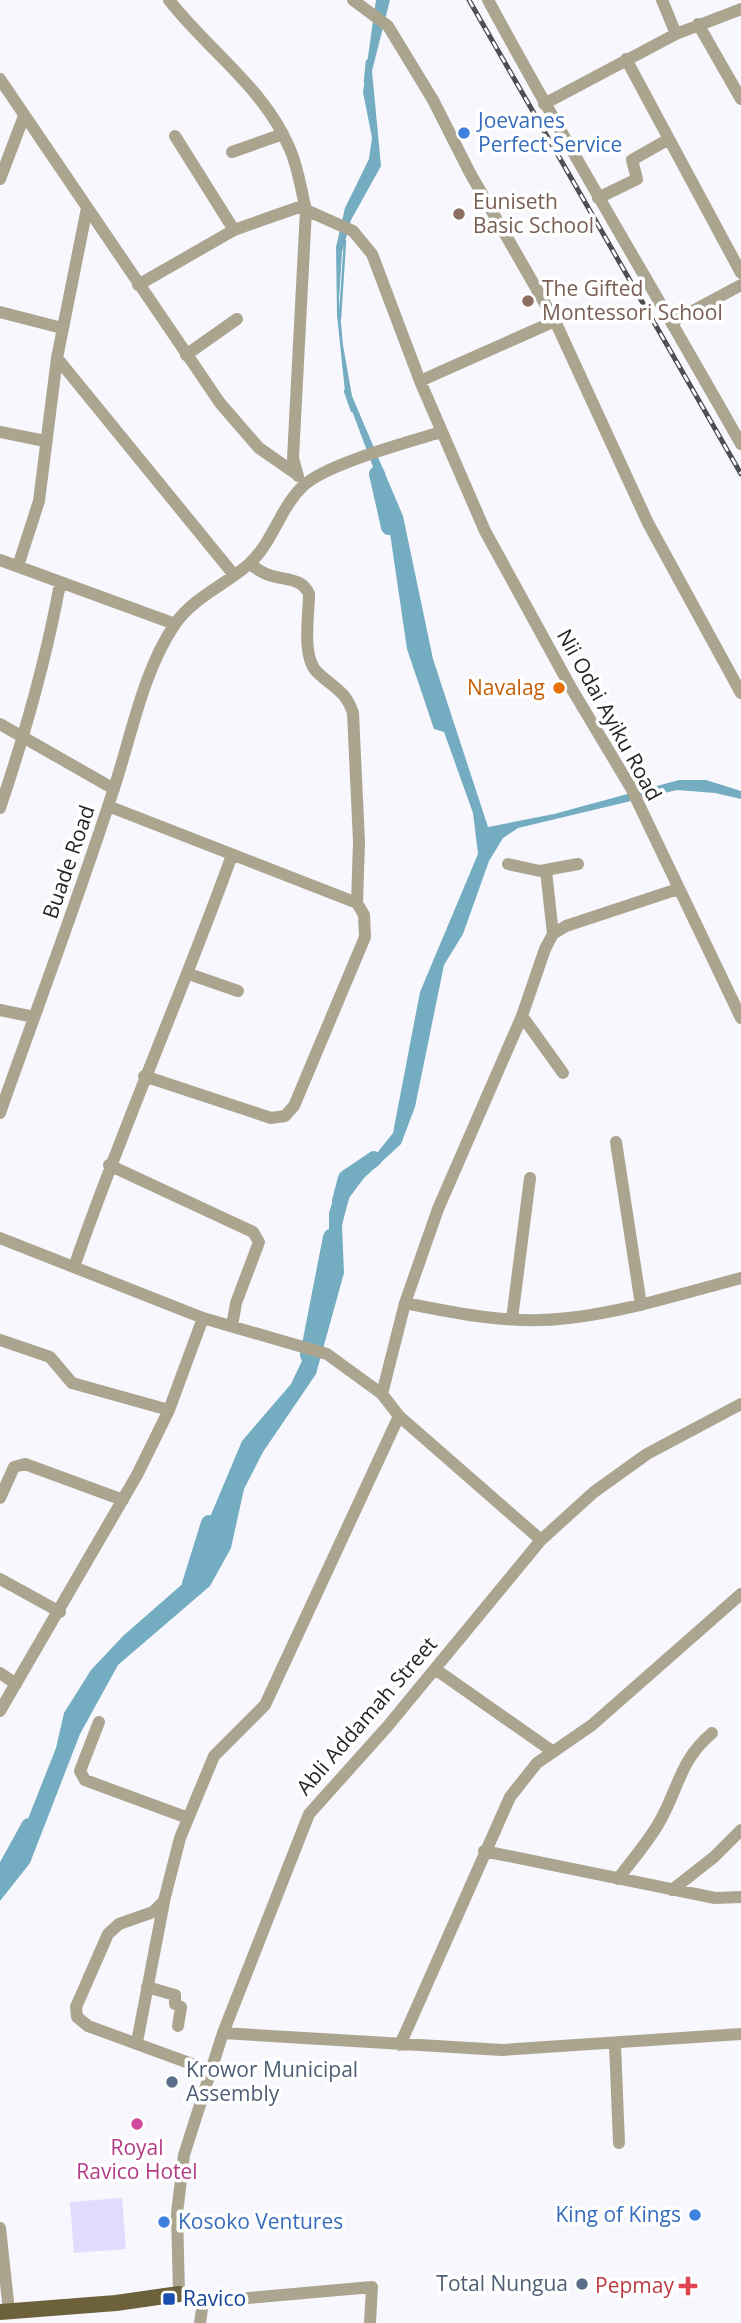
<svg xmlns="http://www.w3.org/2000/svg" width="741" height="2323" font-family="'Open Sans',sans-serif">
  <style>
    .green { fill: #e1dbfe }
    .water { fill: #74adc1 }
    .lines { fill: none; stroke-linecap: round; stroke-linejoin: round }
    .stream { stroke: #74adc1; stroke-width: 2.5 }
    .river { stroke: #74adc1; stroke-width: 16 }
    .minor { stroke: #aba590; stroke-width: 12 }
    .major { stroke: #6d613b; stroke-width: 16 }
    .rail-casing { stroke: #4f4e51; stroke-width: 5 }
    .rail { stroke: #fff; stroke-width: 2.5; stroke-dasharray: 8; stroke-linecap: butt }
    .shop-dot { fill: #3f7fe0; stroke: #fff; stroke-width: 2.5 }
    .education-dot { fill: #8d6e63; stroke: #fff; stroke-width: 2.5 }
    .food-dot { fill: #e8710a; stroke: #fff; stroke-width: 2.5 }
    .service-dot { fill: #5c6f8a; stroke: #fff; stroke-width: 2.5 }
    .hotel-dot { fill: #d1479c; stroke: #fff; stroke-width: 2.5 }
    .health-dot { fill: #e0444e; stroke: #fff; stroke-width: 2.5 }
    .transit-dot { fill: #1a4fb4; stroke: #fff; stroke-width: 2.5 }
    .labels { text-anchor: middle; stroke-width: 7; stroke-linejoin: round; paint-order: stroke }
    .shop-label { font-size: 21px; fill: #366cbe; stroke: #fff; text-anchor: start }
    .education-label { font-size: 21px; fill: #785e54; stroke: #fff; text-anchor: start }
    .food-label { font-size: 21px; fill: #c56008; stroke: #fff; text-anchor: end }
    .street-label { font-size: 21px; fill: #262528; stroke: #fff }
    .service-label { font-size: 21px; fill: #4e5e75; stroke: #fff; text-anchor: start }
    .hotel-label { font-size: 21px; fill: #b23c85; stroke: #fff }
    .health-label { font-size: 21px; fill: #be3a42; stroke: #fff; text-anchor: end }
    .transit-label { font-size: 21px; fill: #164399; stroke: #fff; text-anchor: start }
  </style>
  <rect width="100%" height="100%" fill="#f7f7fd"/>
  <path class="green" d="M122,2198L126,2249L74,2253L70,2202Z"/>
  <path class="water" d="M376,0H390L372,71L381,166L351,220L342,252L339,300L343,345L352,396L403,516L433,659L488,827L554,814L679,780H706L741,791V799L715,793L677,790L518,828L503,838L489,861L463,934L444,965L415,1107L401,1144L364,1178L349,1198L342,1225L344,1273L316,1374L263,1452L244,1489L231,1548L210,1586L118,1665L80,1734L30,1863L0,1901V1878L17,1858L20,1839L56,1748L64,1713L91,1670L123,1636L187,1580L204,1557L205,1529L242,1441L291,1384L318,1327L329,1286V1213L336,1190L377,1153L393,1133L420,992L478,854L473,813L444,732L434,729L407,649L385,499L345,392L337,315L336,247L345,208L369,159L372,138L363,92Z"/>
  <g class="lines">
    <path class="stream" d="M365,82L367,61
      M340,318L345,241
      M345,391L352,411"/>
    <path class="river" d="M377,474L389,527
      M340,1201L346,1178L374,1159
      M308,1355L331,1237
      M190,1584L209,1523
      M0,1879L29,1826"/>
    <path class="minor" d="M169,0C208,50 263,87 289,147C298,166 301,190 306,210L353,231L372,254L420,381L485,531L570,686L631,788L741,1018
      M353,0L388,26L433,100L470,173L555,321L648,523L741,693
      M488,0C569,150 657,295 741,444
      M662,0L676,34
      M698,24L741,99
      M626,59L741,273
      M0,79L220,403L259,448L295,473
      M544,104L676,34L741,9
      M175,136L234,230
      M232,152L283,134
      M0,179L24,116
      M598,198L637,179L632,160L669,139
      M138,285L234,230L305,205
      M0,312L62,328
      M672,322L741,285
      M186,355L237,319
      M57,358L234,575
      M420,381L555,321
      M0,432L45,441
      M298,476L293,458L306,210
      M0,560L175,624
      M18,566L39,501L57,358L87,208
      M0,724L114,789
      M108,806L357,903
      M0,808C25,734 46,660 60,584
      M508,864L540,871L578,864
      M546,871L553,934
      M189,974L238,991
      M0,1010L34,1017
      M522,1016L563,1073
      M144,1076L271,1118L285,1116L294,1106L365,937L364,915L357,903L359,842L353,713C346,691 334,688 318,673C301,658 309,615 309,594C299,571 272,586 250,563
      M0,1113C38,1005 79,897 114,788C132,734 143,671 175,624C194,597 225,585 249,564C273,542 280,508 303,486C326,464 408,442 441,432
      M616,1142L641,1305
      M109,1165L253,1232L259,1242L236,1303L232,1326
      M0,1238L203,1318L327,1354L382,1394L399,1416L541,1540
      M74,1267C122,1128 182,994 232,855
      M405,1303C459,1314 514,1325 569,1318C628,1311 684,1293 741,1278
      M512,1319L530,1178
      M0,1340L50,1357L72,1383L169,1410
      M382,1394L405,1303L438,1209L522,1016L545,949L553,934L566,926L678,889
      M0,1498L14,1467L25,1464L123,1500
      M0,1579L60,1612
      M435,1669L552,1751
      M0,1673L16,1684
      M0,1711L137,1475L169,1410L203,1318
      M99,1722L80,1771L85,1780L188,1818
      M484,1851L715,1898L741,1897
      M618,1879C632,1860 649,1841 660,1821C679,1787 680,1760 712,1733
      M672,1890L714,1857L741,1830
      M147,1987L175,1995V2004L181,2007L178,2026
      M223,2033L502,2050L741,2034
      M137,2042L164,1902
      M400,2045L510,1797L537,1763L592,1725L741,1594
      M615,2045L619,2143
      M211,2071L88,2026L77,2017L76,2007L108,1934L119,1924L153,1912L164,1901L180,1838L214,1756L265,1705L399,1416
      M0,2228L9,2311
      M200,2323L203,2302
      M370,2323L372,2287L203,2302L179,2294L177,2213L184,2155L223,2033L309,1814L387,1727L541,1540L594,1492L647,1454L741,1404"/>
    <path class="major" d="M0,2312L116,2303L179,2294"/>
    <g class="rail-casing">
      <path id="rail" d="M469,0L741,474"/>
    </g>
    <use href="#rail" class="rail"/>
  </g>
  <g class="shop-dot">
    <circle cx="464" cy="133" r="7"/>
    <circle cx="695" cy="2215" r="7"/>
    <circle cx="164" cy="2222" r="7"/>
  </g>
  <g class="education-dot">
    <circle cx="459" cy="214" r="7"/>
    <circle cx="528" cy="301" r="7"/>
  </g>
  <circle class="food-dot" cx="559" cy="688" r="7"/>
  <g class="service-dot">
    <circle cx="172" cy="2082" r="7"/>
    <circle cx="582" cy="2284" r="7"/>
  </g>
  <circle class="hotel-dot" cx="137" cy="2124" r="7"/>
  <path class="health-dot" d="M684.5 2275.5h7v7h7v7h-7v7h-7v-7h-7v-7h7z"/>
  <rect class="transit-dot" x="162" y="2292" width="14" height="14" rx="3.5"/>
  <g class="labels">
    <g class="shop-label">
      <text x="478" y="128">Joevanes<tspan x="478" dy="24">Perfect Service</tspan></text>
      <text x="681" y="2222" text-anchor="end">King of Kings</text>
      <text x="178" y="2229">Kosoko Ventures</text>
    </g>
    <g class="education-label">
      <text x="473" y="209">Euniseth<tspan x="473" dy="24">Basic School</tspan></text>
      <text x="542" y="296">The Gifted<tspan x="542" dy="24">Montessori School</tspan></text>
    </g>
    <g class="food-label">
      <text x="545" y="695">Navalag</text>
    </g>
    <g class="street-label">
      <text transform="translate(609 715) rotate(61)" y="7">Nii Odai Ayiku Road</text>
      <text transform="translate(69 862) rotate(-71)" y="7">Buade Road</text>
      <text transform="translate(367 1716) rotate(-49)" y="7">Abli Addamah Street</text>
    </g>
    <g class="service-label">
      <text x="186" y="2077">Krowor Municipal<tspan x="186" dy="24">Assembly</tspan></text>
      <text x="568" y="2291" text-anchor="end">Total Nungua</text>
    </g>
    <g class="hotel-label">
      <text x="137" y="2155">Royal<tspan x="137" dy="24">Ravico Hotel</tspan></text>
    </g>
    <g class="health-label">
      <text x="674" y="2293">Pepmay</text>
    </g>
    <g class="transit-label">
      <text x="183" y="2306">Ravico</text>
    </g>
  </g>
</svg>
